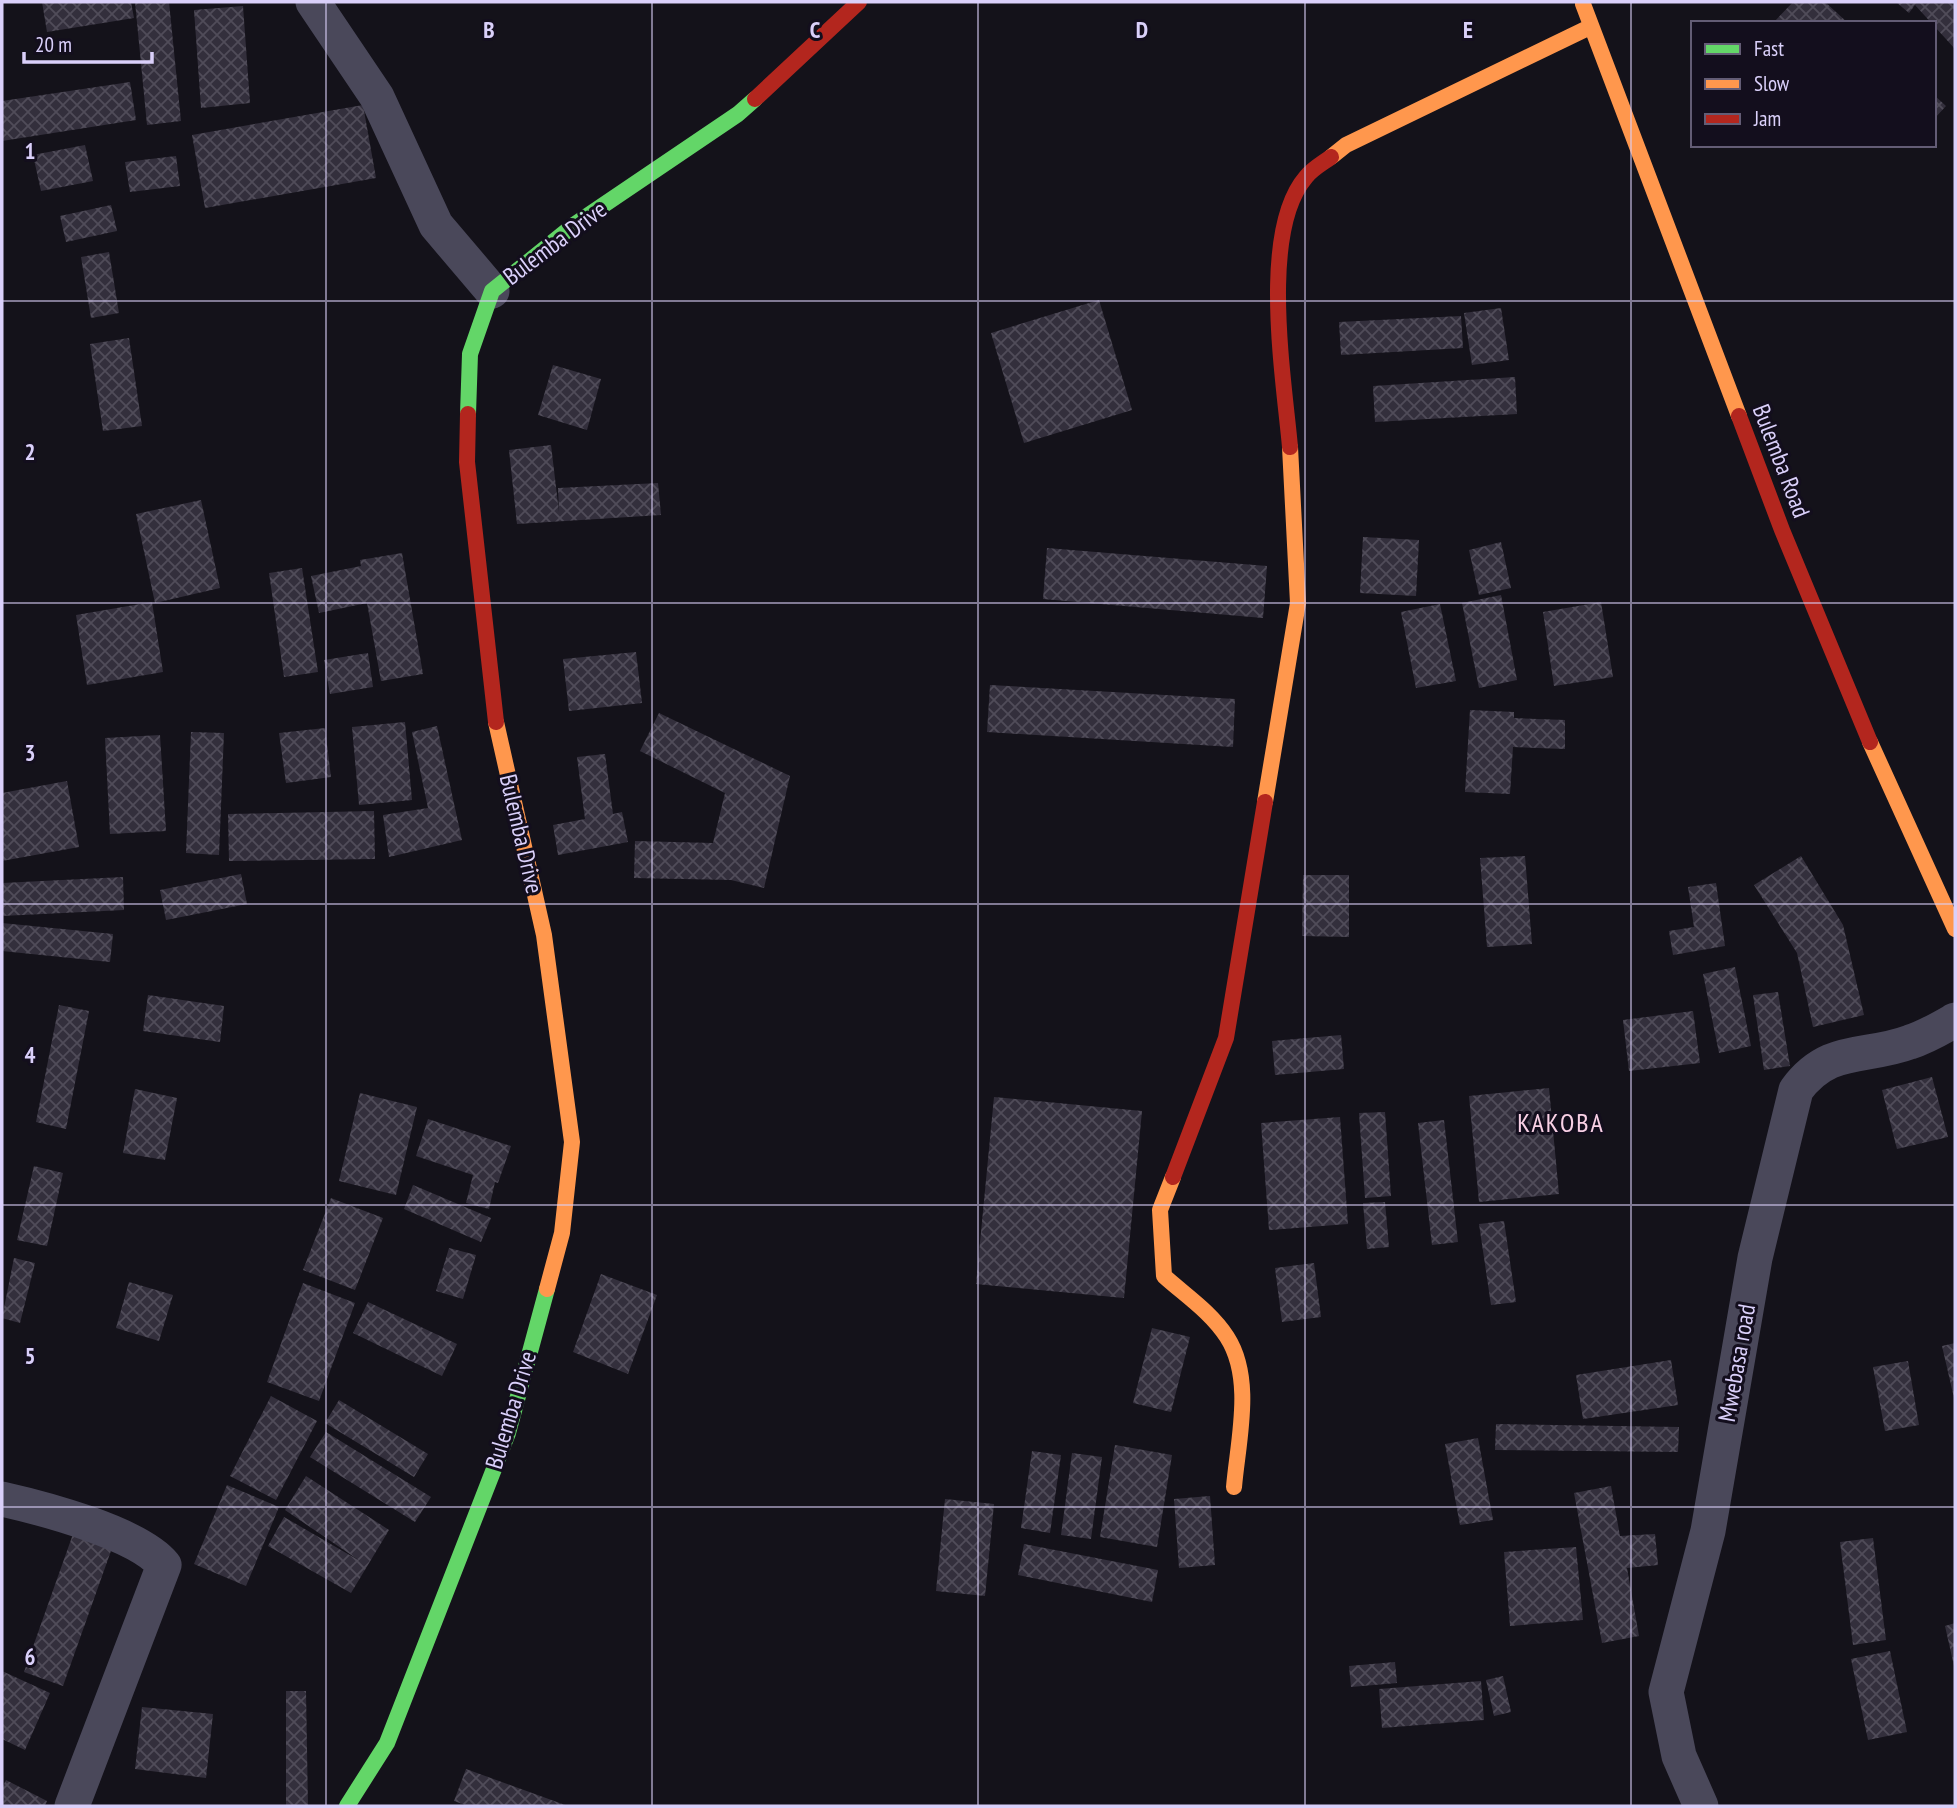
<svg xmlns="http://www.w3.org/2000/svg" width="1957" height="1808" font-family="'PT Sans Narrow',sans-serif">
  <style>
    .building { fill: url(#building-cross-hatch) }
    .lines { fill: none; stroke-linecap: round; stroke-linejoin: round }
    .street { stroke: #4a485a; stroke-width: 35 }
    .fast { stroke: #63d668; stroke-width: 16 }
    .slow { stroke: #ff974d; stroke-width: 16 }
    .jam { stroke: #b3261e; stroke-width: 16 }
    .grid { fill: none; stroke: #dad0fa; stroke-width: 2; stroke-opacity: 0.55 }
    .labels { text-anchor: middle; stroke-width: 6; stroke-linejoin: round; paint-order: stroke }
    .street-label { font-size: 24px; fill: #dad0fa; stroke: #130e1d }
    .neighbourhood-label { font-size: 26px; letter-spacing: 2px; fill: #fad1e6; stroke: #130e1d }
    .grid-label { font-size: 23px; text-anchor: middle; font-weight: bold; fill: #dad0fa; stroke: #130e1d; stroke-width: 6; stroke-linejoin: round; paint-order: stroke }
  </style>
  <defs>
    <pattern id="building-cross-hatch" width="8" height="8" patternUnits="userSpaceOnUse" patternTransform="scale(1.75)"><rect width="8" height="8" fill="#332f3c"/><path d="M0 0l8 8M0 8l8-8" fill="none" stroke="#504c59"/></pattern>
  </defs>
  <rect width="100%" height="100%" fill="#14121a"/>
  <path class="building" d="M42,2H131L134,18L47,32Z
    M135,2H169L181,121L147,125Z
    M1793,2H1825L1848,23H1773Z
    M1896,2H1955V49L1915,5L1909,13Z
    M243,6L250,103L201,108L194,10Z
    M130,82L136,120L2,141V101Z
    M1934,95L1946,106L1934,119Z
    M363,105L376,178L205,208L192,135Z
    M85,145L93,181L41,191L33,155Z
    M176,156L180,186L130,192L125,162Z
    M111,205L117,231L66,242L60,216Z
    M109,252L119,313L91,318L81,257Z
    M1099,300L1132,410L1024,443L991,333Z
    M1501,308L1509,360L1472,365L1464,313Z
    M1461,316L1463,348L1341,355L1339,322Z
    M129,338L142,426L103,431L90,344Z
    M553,365L601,379L587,430L538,415Z
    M1515,377L1517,414L1375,422L1373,386Z
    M551,445L559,512L558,488L658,483L661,515L517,524L509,450Z
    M201,500L220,588L155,603L136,514Z
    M1363,537L1419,540L1416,596L1360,593Z
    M1501,542L1511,588L1479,595L1469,550Z
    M1047,548L1267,566L1263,618L1043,599Z
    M402,553L423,674L381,681L367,603L319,613L311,576L361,566L360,560Z
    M302,568L318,672L284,677L269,573Z
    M1501,595L1517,680L1479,688L1462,603Z
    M152,602L163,672L87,685L76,615Z
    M1601,602L1613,677L1554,686L1543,612Z
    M1440,604L1456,681L1416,688L1401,612Z
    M636,652L642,703L569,711L563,659Z
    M368,653L373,687L330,694L324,660Z
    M990,685L1235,699L1233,747L987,732Z
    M1470,710L1514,712V718L1565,720V749L1513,747L1510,794L1465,792Z
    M659,713L790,776L764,888L731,880L634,878L635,841L713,843L725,793L640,751Z
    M405,722L412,800L359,805L352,727Z
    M437,726L462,840L389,857L383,815L428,808L412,732Z
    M325,728L331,777L286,783L279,733Z
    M191,732L224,733L219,855L186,853Z
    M160,735L166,831L110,834L105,738Z
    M605,754L613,814L622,812L628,842L558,855L553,825L585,819L577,757Z
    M67,781L79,847L2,861V793Z
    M374,811L375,859L229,861L228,814Z
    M1525,856L1532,944L1487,947L1480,858Z
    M1801,856L1843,925L1864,1015L1813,1027L1797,953L1754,885Z
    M241,874L247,904L166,920L160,890Z
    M1303,875H1349V937L1302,936Z
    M123,877L124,910L2,916V883Z
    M1716,883L1725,946L1673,955L1669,931L1694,927L1688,887Z
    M2,923L113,934L110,962L2,951Z
    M1735,967L1751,1046L1719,1053L1703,974Z
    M1778,992L1790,1066L1764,1070L1753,995Z
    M148,995L224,1006L220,1042L143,1031Z
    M59,1005L89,1011L66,1129L36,1122Z
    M1693,1011L1700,1063L1629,1071L1623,1020Z
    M1341,1035L1344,1069L1275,1075L1272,1041Z
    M1932,1077L1948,1137L1897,1149L1882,1090Z
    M1549,1088L1559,1194L1479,1202L1469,1096Z
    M135,1089L177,1098L165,1160L123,1153Z
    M360,1093L417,1107L396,1195L339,1181Z
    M994,1097L1142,1111L1124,1298L976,1284Z
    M1385,1112L1391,1196L1365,1198L1359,1113Z
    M1340,1117L1348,1224L1269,1230L1261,1123Z
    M428,1119L511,1146L498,1183L495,1182L489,1209L466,1203L473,1175L416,1156Z
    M1444,1120L1458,1242L1432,1245L1418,1123Z
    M34,1166L63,1173L47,1246L17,1240Z
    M413,1185L491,1218L481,1242L404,1209Z
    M331,1198L383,1218L355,1290L303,1270Z
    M1385,1202L1389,1247L1367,1249L1363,1203Z
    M1504,1221L1516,1302L1491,1305L1479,1224Z
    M449,1248L476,1255L463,1299L436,1291Z
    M14,1258L35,1263L20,1323L2,1318Z
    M1314,1263L1321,1317L1282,1322L1275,1268Z
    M601,1274L657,1295L628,1374L573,1352Z
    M129,1282L173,1295L159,1341L116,1328Z
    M303,1283L355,1303L319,1401L267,1382Z
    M368,1302L457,1344L442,1376L353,1333Z
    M1152,1328L1190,1337L1171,1412L1133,1403Z
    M1955,1343V1398H1954L1942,1346Z
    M1671,1360L1678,1405L1583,1419L1576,1375Z
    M1908,1361L1919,1425L1885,1431L1873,1367Z
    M271,1396L317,1421L276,1500L230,1476Z
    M339,1400L428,1454L414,1477L325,1423Z
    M1496,1424L1679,1427L1678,1452L1495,1450Z
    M326,1432L431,1497L415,1522L310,1457Z
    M1478,1438L1493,1520L1460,1525L1445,1444Z
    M1115,1445L1172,1455L1157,1547L1100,1537Z
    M1032,1451L1061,1455L1050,1533L1021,1528Z
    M1072,1453L1102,1457L1091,1539L1061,1535Z
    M306,1476L389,1530L351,1593L268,1546L284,1517L360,1561L285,1510Z
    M227,1485L279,1507L246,1586L194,1564Z
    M1611,1486L1620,1536L1655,1534L1658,1565L1627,1568L1639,1636L1602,1643L1574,1493Z
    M1210,1496L1215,1565L1179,1568L1174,1499Z
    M945,1499L994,1504L985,1596L936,1591Z
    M73,1534L112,1548L63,1686L24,1672Z
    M1873,1538L1886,1640L1853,1645L1840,1542Z
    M1024,1544L1158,1570L1152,1602L1018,1575Z
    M1576,1547L1583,1620L1510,1626L1504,1552Z
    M1955,1623V1666H1954L1945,1626Z
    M1890,1651L1907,1732L1868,1740L1851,1659Z
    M1395,1662L1397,1683L1351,1687L1349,1666Z
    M2,1671L50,1693L25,1750L2,1739Z
    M1503,1676L1511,1712L1494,1716L1486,1680Z
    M1481,1681L1484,1720L1382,1728L1379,1689Z
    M286,1691H306L308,1806H286Z
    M142,1707L213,1714L206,1778L135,1769Z
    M466,1769L568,1806H468L454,1801Z
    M6,1780L47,1801L45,1806H2V1788Z"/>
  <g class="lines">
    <path class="street" d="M313,2L377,97L436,225L492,291
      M2,1499C42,1508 138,1533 164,1565L72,1806
      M1701,1806L1679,1756L1666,1692L1708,1531L1755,1258L1796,1090C1829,1045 1865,1059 1910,1042C1926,1037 1941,1028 1955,1020"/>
    <path class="fast" d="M468,414L470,354L492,291L574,225L738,114L755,99
      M347,1806L387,1743L508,1433L547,1289"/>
    <path class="slow" d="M1583,4L1739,416
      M1331,157L1346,145L1590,27
      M496,722L544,935L572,1142L562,1233L547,1289
      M1870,742L1955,929
      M1265,802L1298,603L1290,447
      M1173,1177L1160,1210L1164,1276C1185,1295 1211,1312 1227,1337C1254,1379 1238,1440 1234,1487"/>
    <path class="jam" d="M755,99L859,2
      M468,414L467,462L496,722
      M1739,416L1782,530L1870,742
      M1290,447C1284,379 1259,231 1306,177C1312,169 1323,163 1331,157
      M1173,1177L1226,1038L1265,802"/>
  </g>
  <path class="grid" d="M326,2V1806M652,2V1806M978,2V1806M1305,2V1806M1631,2V1806M2,301H1955M2,603H1955M2,904H1955M2,1205H1955M2,1507H1955"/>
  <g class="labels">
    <g class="street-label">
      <text transform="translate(555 243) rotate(-37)" y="8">Bulemba Drive</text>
      <text transform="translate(1781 461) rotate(69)" y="8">Bulemba Road</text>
      <text transform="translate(521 834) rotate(77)" y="8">Bulemba Drive</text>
      <text transform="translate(1737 1363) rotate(-80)" y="8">Mwebasa road</text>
      <text transform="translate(511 1410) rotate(-73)" y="8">Bulemba Drive</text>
    </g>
    <g class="neighbourhood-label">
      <text x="1561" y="1132">KAKOBA</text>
    </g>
  </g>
  <g class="grid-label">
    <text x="489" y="38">B</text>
    <text x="815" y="38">C</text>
    <text x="1142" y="38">D</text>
    <text x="1468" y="38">E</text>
    <text x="30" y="159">1</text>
    <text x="30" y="460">2</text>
    <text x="30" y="761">3</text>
    <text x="30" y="1063">4</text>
    <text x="30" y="1364">5</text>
    <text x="30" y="1665">6</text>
  </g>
  <rect width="1957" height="1808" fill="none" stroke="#dad0fa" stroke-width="7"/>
  <rect x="1691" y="21" width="245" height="126" fill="#130e1d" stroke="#635c75" stroke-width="2"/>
  <rect x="1705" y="44" width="35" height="10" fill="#63d668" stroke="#635c75" stroke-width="2"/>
  <text x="1754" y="56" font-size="21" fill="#dad0fa">Fast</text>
  <rect x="1705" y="79" width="35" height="10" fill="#ff974d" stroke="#635c75" stroke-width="2"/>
  <text x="1754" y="91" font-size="21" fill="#dad0fa">Slow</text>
  <rect x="1705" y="114" width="35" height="10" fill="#b3261e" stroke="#635c75" stroke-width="2"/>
  <text x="1754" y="126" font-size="21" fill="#dad0fa">Jam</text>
  <path d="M24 52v10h128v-10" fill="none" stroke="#dad0fa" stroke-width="3.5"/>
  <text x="35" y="52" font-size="21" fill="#dad0fa" stroke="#130e1d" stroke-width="5" paint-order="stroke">20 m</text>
</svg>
